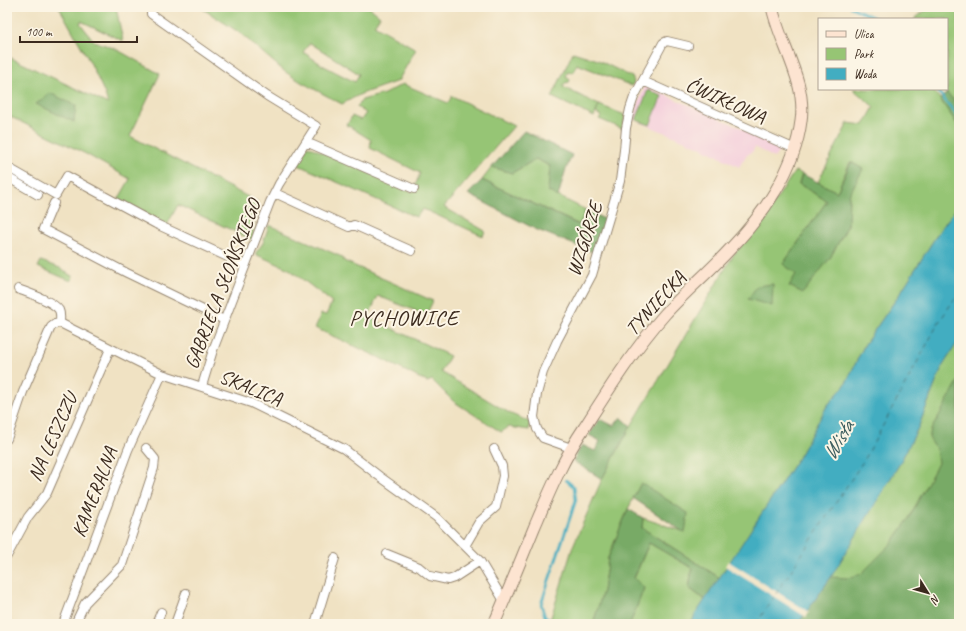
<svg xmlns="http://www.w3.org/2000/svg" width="966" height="631" font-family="Caveat,sans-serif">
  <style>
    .built { fill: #f4cfdc }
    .green { fill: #96c574; stroke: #687849; fill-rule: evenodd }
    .forest { fill: #78aa66; stroke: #5a6a42 }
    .water { fill: #42adc1; stroke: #3e6c70 }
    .pier { fill: #f0e2c3 }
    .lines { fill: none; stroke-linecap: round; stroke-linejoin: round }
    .stream { stroke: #42adc1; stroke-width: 2.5 }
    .ferry { stroke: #3e5e5f; stroke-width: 1; stroke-dasharray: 5 4; stroke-linecap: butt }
    .street-casing { stroke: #968670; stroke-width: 10 }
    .secondary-casing { stroke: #968670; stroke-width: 13 }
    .street { stroke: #fff; stroke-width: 8 }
    .secondary { stroke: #fde4d1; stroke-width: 11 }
    .labels { text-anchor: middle; stroke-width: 4; stroke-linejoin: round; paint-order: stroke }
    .street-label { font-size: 20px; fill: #3b2a1e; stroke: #fcf5e5 }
    .water-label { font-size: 21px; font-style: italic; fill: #3e5e5f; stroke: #fcf5e5 }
    .quarter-label { font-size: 22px; letter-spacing: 1px; fill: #3b2a1e; stroke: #fcf5e5 }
  </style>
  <rect width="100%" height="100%" fill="#fcf5e5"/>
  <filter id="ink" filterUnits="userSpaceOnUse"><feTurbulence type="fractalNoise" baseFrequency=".025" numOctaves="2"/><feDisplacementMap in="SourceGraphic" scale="8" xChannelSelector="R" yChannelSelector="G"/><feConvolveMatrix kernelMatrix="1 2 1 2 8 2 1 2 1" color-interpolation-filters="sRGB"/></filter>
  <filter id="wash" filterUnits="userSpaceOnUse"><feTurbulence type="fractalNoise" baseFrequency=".012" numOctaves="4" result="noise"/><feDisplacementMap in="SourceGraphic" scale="16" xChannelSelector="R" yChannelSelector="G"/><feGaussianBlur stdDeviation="0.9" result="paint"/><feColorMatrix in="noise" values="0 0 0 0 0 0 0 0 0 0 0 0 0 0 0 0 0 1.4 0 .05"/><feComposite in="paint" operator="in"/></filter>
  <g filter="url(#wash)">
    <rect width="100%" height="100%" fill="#f0e2c3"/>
    <path class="built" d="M645,86L783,146L774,158L755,147L753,151L746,156L739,167L700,147L632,119Z"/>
    <path class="green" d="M59,7H116L123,41L81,21L80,23L94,41L116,49L160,74L130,136L258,202L255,214L253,240L178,205L167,225L118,200L130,179L86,154L7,115V56L108,104L105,94L91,64Z
      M200,7H369L380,16L374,25L416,49L398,81L361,94L342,104L301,82L284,71L240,33ZM310,43L359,74L355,82L324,66L303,52Z
      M930,7H959V106L943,89H947V19H914Z
      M573,52L598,60L632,77L634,82L632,86L577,64L573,73L568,71L566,76L569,78L570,81L568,83L566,82L563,87L599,105L594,117L552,97Z
      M403,84L448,103L452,96L514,126L444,207L485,231L483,236L423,209L416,217L296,164L308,146L413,192L420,173L370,148L371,140L347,125L352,116L361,120L366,113L357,107L362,100L384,94Z
      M853,89H932L940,99L959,127V205L940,230L899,295L865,344L845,385L827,406L798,458L720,578L642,528L643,518L685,532L641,483L628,509L608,558L603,591L593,624H549L573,546L602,479L631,426L734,254L757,228L795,171L802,174L799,184L827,201L783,264L830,258L848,225L849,195L862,169L850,162L837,192L818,182L848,123L864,125L874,107Z
      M648,90L662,96L650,125L636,120Z
      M599,105L625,115L623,129L599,119L601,116L596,113Z
      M536,159L550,166L548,191L586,210L580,225L482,180L492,167L512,173Z
      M269,225L342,257L344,261L433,301L426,315L378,296L368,317L450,356L441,372L511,414L530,422L529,430L509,427L501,432L453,401L432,380L427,382L376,356L315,328L321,314L326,315L332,302L289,269L255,254L263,243Z
      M41,261L60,268L73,277L71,281L38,267Z
      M959,339V624H797L830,576L900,463L918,428L942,367Z
      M649,543L692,568L689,588L705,600L691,624H630L644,588L634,579Z"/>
    <path class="forest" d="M50,93L76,106L74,122L36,104Z
      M947,93L959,106V127L940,99Z
      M524,131L572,155L565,172L558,197L548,191L550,166L536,159L512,173L492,167Z
      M851,162L863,169L849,195L848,225L830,258L803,293L789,286L796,274L783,264L827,201L799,184L802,174L837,192Z
      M482,180L579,225L586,210L606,220L595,253L535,229L468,194Z
      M773,284L772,306L748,299L757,286Z
      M959,380V624H798L831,577L848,578L861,574L890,545L908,520L938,463L936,449L929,438L931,430Z
      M621,417L631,426L602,479L573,461L582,445L595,451L600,441L589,435L600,419L614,426Z
      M641,483L688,513L685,533L633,498Z
      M628,509L643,518L642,528L720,578L705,600L689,588L692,568L649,543L634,578L644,588L630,624H593L603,591L608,558Z"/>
    <path class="water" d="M959,205V340L942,367L918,428L900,463L831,577L798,624H691L695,615L798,458L827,406L845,385L865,344L899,295L940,230Z"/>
    <path class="pier" d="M728,561L809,612L806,617L725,566Z"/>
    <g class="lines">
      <path class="stream" d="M851,7L877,19
        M936,89L959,118
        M549,619L545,617L541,604L576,500L574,487L566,480"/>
      <path class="ferry" d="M756,624L866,457L939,322L959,292"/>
    </g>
  </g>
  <g filter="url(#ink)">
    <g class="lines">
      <g class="street-casing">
        <path id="street" d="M151,7V14L267,96L316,126L279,184L270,202L213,350L202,386
          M643,81L795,149
          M306,142L414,189
          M7,167L56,195L67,176L156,224L245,265
          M7,177L38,195
          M275,193L349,227L354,225L412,251
          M54,203L43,229L127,273L224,320
          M18,289C28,293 53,301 59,310C61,314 60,319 60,323
          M7,439L23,392L51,327L55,324L60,323L162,374L251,403L344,449L379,476L436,517L480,561L504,601
          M571,448L543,438L537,429L534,417L537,394L543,372L557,341L592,275L620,181L624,150L626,128L630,109L634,97L663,43L667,41L688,46
          M465,546L479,522L496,507L503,476L502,466L494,449
          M387,554L419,567L430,576L448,580L454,578L480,561
          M7,556L28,517L47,493L110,349
          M63,624L128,450L162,374
          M75,624L85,603L122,565L154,468L155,459L146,448
          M156,624L161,612
          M175,624L186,593
          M315,624L335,558"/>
      </g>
      <g class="secondary-casing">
        <path id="secondary" d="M494,624C508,592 521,560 534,528C549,493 563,459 584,428C609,389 634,349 665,314C686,291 710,271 731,248C764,214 795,169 801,121C807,81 780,45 772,7"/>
      </g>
      <use href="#street" class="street"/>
      <use href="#secondary" class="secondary"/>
    </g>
  </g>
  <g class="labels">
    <g class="street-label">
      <text transform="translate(726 100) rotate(24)" y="7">ĆWIKŁOWA</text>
      <text transform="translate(584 239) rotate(-72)" y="7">WZGÓRZE</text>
      <text transform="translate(222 284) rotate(-69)" y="7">GABRIELA SŁOŃSKIEGO</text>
      <text transform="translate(655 303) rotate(-48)" y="7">TYNIECKA</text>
      <text transform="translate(251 387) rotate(22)" y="7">SKALICA</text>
      <text transform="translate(52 437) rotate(-66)" y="7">NA LESZCZU</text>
      <text transform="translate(94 492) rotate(-69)" y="7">KAMERALNA</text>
    </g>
    <g class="water-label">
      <text transform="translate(838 440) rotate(-59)" y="7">Wisła</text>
    </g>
    <g class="quarter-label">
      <text x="404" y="325">PYCHOWICE</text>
    </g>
  </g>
  <rect width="966" height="631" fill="none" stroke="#fcf5e5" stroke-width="24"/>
  <rect x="818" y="18" width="130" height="72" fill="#fcf5e5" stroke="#afa495"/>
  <rect x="826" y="31" width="20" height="6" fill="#fde4d1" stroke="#afa495"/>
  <text x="854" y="38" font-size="12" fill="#3b2a1e">Ulica</text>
  <rect x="826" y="48" width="20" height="12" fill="#96c574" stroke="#afa495"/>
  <text x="854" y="58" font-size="12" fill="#3b2a1e">Park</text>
  <rect x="826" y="68" width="20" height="12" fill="#42adc1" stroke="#afa495"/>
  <text x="854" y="78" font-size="12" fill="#3b2a1e">Woda</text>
  <g transform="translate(928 593) rotate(127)" stroke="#fcf5e5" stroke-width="3" paint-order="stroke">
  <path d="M0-3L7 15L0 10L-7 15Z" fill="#3b2a1e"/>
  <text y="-6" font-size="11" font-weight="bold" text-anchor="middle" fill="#3b2a1e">N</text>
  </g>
  <path d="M20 36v6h117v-6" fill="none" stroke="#3b2a1e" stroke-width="2"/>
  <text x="26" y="36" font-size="12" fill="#3b2a1e" stroke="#fcf5e5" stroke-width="3" paint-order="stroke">100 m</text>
</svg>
